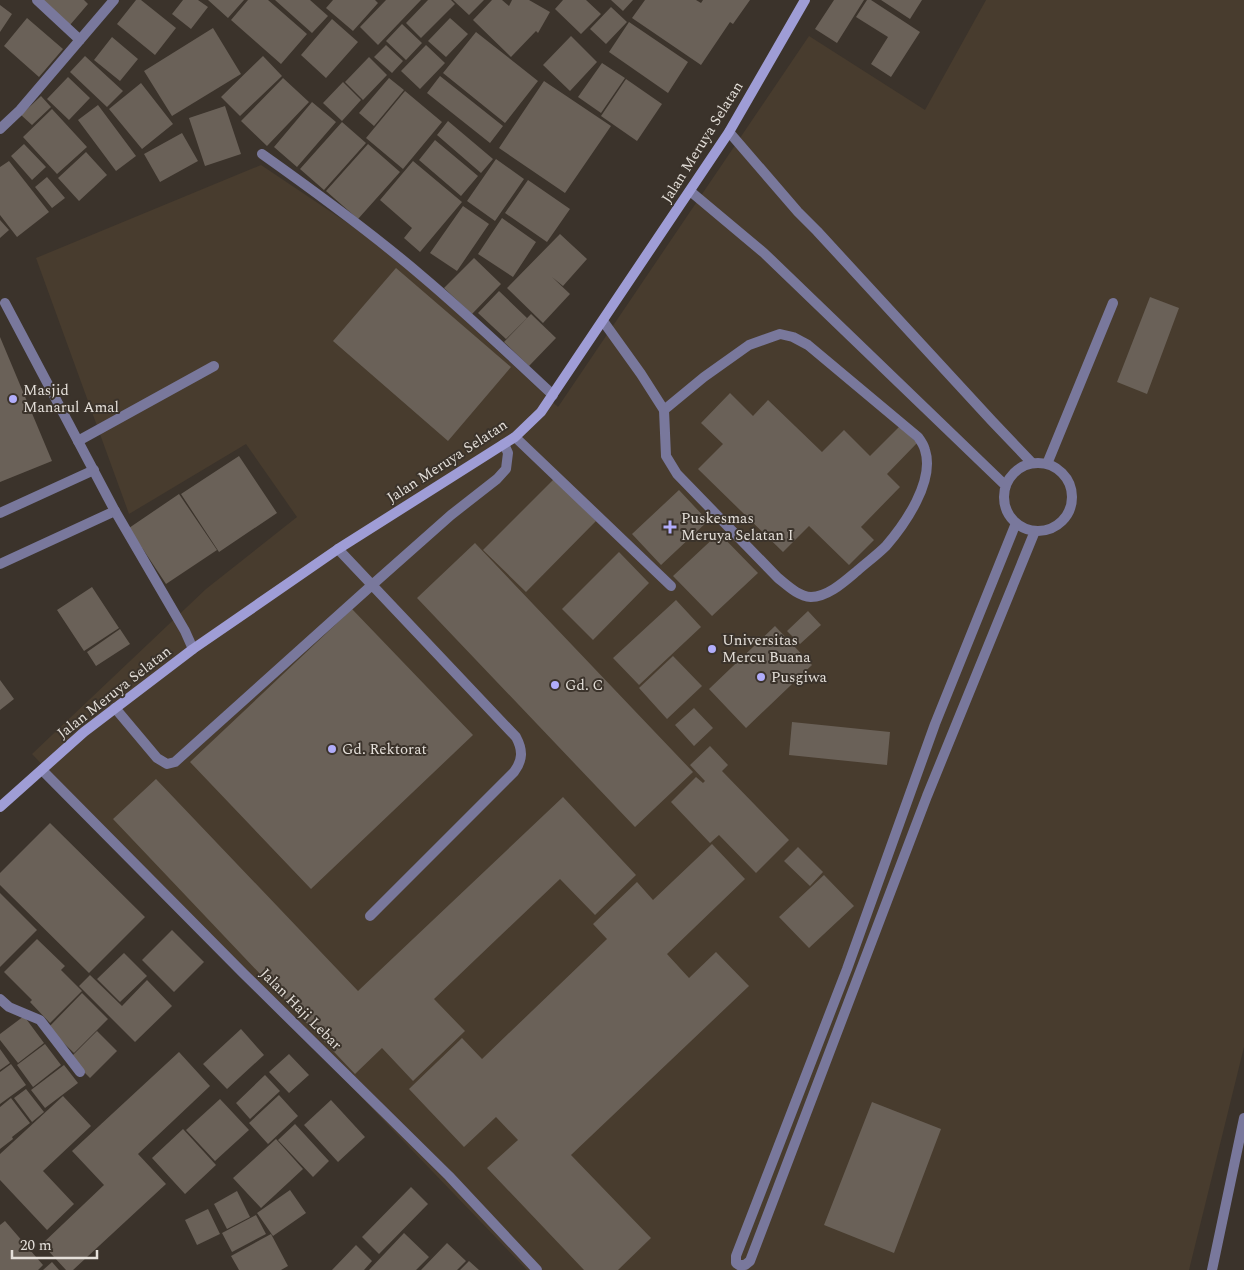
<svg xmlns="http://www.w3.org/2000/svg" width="1244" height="1270" font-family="Spectral,serif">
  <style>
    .built { fill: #483c2e }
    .building { fill: #6a6158 }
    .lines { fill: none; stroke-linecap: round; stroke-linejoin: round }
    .service { stroke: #79789c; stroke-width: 10 }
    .minor { stroke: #79789c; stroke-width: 10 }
    .secondary { stroke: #9f9dd6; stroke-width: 10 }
    .poi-dot { fill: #b1adfa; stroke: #3b332b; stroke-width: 2 }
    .labels { text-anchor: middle; stroke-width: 4; stroke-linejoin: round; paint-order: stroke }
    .street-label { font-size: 15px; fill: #e4dfd9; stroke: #3b332b }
    .poi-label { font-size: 15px; fill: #e4dfd9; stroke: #3b332b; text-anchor: start }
  </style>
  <rect width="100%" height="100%" fill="#3b332b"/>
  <path class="built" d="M986,0H1244V1047L1189,1270H527L32,754L206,589L297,517L246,444L129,514L36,258L261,165L394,254L558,407L809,36L925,110Z"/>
  <path class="building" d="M41,0H84L88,4L70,25Z
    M136,0H141L176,28L155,55L117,24Z
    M183,0H198L208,7L191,29L172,14Z
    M208,0H244L228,18Z
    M248,0H268L307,34L281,64L231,20Z
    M275,0H310L328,16L312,33Z
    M333,0H375L378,3L353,31L326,8Z
    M386,0H421L378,45L360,27Z
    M428,0H451L455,4L421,38L406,23Z
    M453,0H484L469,15Z
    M492,0H502L509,6L512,0H529L550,12L538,33L536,31L511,57L473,20Z
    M563,0H586L601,14L581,34L555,9Z
    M611,0H633L623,11Z
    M645,0H696L701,3L703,0H750L733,24L730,22L701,65L632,18Z
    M834,0H864L837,43L815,29Z
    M867,0H871L920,32L891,77L871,64L888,37L856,17Z
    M881,0H922L910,19Z
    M0,5L12,14L0,32Z
    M611,7L627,22L606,44L590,29Z
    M27,18L63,49L39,77L4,46Z
    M450,18L468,34L446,57L428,41Z
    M332,19L358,42L326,78L301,55Z
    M629,22L688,62L668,93L609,52Z
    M402,24L422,43L406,60L386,41Z
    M213,28L241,74L172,116L144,71Z
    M476,32L538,81L505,123L443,73Z
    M571,36L597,62L570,91L543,65Z
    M112,37L138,59L120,81L94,60Z
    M386,45L403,61L392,73L374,57Z
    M426,45L445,63L420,89L401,71Z
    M85,56L123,91L107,107L70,72Z
    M263,56L282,76L240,116L221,97Z
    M369,57L387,75L363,100L345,82Z
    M602,63L625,78L601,113L578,97Z
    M440,76L503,126L490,143L427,93Z
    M68,77L90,98L69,120L47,99Z
    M283,78L309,102L267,146L241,121Z
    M389,78L404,90L374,126L359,113Z
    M626,79L662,104L637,141L601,116Z
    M544,81L611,126L565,193L499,148Z
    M343,82L361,100L342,121L323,103Z
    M141,83L173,124L142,149L109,109Z
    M405,91L442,122L403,169L366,138Z
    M41,96L51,107L32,125L21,115Z
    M312,102L336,122L297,167L274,147Z
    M98,105L136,156L116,171L78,120Z
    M225,106L241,154L205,166L189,118Z
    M52,109L87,147L57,174L23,137Z
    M448,121L493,159L481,173L437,135Z
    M342,122L366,143L324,190L300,169Z
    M182,133L198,161L160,182L144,154Z
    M435,140L478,176L461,196L419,160Z
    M24,144L46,167L32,180L11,156Z
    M368,144L400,172L358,219L326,191Z
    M86,152L107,175L79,201L58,178Z
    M496,159L524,179L495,221L467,201Z
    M9,161L49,212L17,237L0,215V167Z
    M413,161L462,202L420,252L404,238L412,228L380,200Z
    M47,177L65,198L52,208L35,187Z
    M528,180L570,209L547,242L505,213Z
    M463,206L489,224L457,271L430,253Z
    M502,218L536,242L513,277L478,254Z
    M0,220L9,230L0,238Z
    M560,234L587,259L563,286L552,277L570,294L543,323L507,288Z
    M474,258L501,284L472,314L444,288Z
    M396,268L511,367L448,441L333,341Z
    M499,291L527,318L506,339L478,313Z
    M1150,297L1179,308L1147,394L1117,382Z
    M531,314L556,338L529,366L504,342Z
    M0,337L52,461L0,482Z
    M730,393L753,416L768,400L822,452L844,430L870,456L900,426L917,443L887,474L900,487L861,527L874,540L849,565L809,526L783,552L698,469L723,444L701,423Z
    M239,456L277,513L219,552L181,494Z
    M554,479L596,521L526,592L483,550Z
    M679,490L708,521L661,565L632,534Z
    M179,494L217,550L166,584L129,528Z
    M719,533L758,573L712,616L673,576Z
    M475,543L693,772L635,827L417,598Z
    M619,552L649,583L593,640L562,609Z
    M92,587L119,628L84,651L57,610Z
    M676,600L701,627L639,685L613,658Z
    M352,609L473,735L311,889L190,762Z
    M808,611L821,625L800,644L787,631Z
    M775,626L812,665L746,728L709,689Z
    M120,629L130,644L96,666L87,652Z
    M673,656L702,686L667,719L639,688Z
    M0,680L14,699L0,710Z
    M694,708L713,728L694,746L675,725Z
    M792,722L890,732L887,765L789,755Z
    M710,746L728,765L722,771L789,840L756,873L719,835L710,843L671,802L696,777L703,783L705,781L690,765Z
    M156,779L358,991L563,797L636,875L595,915L560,879L434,999L465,1031L413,1081L382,1048L355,1074L113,819Z
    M50,823L145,917L89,973L0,885V873Z
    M712,844L745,879L667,954L689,978L716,952L749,986L571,1155L651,1238L618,1270H584L487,1168L518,1140L496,1117L464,1147L409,1089L462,1038L482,1059L607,939L593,924L637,882L653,900Z
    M798,847L823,872L810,886L784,861Z
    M824,875L854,906L809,948L779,917Z
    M0,893L37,930L0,967Z
    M172,930L204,962L174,992L142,960Z
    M37,939L65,966L61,970L82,991L50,1023L30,1002L32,1000L4,972Z
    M124,953L147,976L120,1002L97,979Z
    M90,975L122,1006L147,980L172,1006L135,1042L79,986Z
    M82,993L108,1019L74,1053L48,1028Z
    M24,1016L44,1043L18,1063L0,1040V1034Z
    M241,1029L264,1055L227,1089L203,1064Z
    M97,1031L117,1051L90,1078L70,1058Z
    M45,1044L61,1065L33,1087L17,1065Z
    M0,1049L10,1063L0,1070Z
    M179,1052L210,1086L138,1154L166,1184L73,1270H66L42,1244L104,1185L72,1151Z
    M289,1054L309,1075L289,1093L269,1072Z
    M11,1064L26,1085L0,1104V1072Z
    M64,1065L78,1083L45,1108L31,1090Z
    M265,1075L280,1091L250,1119L236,1103Z
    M26,1089L44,1112L32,1122L14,1098Z
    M279,1095L298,1116L268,1144L249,1123Z
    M63,1096L91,1126L43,1171L74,1204L47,1230L0,1180V1154Z
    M11,1098L30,1123L12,1137L13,1139L0,1149V1107Z
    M220,1099L249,1130L215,1161L186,1130Z
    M331,1100L365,1137L338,1162L304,1125Z
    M872,1102L941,1129L894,1253L824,1225Z
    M295,1124L329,1161L313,1177L278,1140Z
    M183,1129L216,1165L185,1194L152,1158Z
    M276,1139L303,1169L261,1208L233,1178Z
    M411,1187L428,1204L379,1254L362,1237Z
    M290,1190L306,1213L273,1236L257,1213Z
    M237,1191L250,1217L227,1229L214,1204Z
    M208,1209L220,1234L197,1245L185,1220Z
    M256,1215L266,1234L232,1252L222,1233Z
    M5,1221L43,1265L38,1270H0V1225Z
    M404,1233L429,1257L416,1270H369Z
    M271,1234L288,1266L281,1270H239L231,1256Z
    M447,1243L466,1261L457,1270H421Z
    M356,1245L372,1261L364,1270H332Z
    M469,1261L479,1270H460Z
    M52,1262L59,1270H43Z"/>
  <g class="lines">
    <path class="service" d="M729,132L798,212L817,231L992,421L1032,463
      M690,191L764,253L1006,486
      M603,321L641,374L664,410L704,377L749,345L780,334L793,337L808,345L918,437C921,441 924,446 925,450C935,481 905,524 886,546C877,555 866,563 857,571C845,581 828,597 811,597C798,596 788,586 778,578L677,474L666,456L664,410
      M515,437L671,586
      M78,441L214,366
      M1004 497a34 34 0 1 1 68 0a34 34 0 1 1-68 0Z
      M1047,464L1113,303
      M0,513L94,470
      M1016,523L935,724L847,969L736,1256V1263L739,1265H745L750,1261L927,796L1035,531
      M338,549L516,737C523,750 523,760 514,772L370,916
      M0,564L115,511
      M115,708L157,758L167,764L175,762L372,585L451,515L497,479L506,469L508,453L504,444
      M1212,1270L1244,1118"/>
    <path class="minor" d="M37,0L80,40
      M0,129L20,110L114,0
      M262,154C317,193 372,233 423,277C468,315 510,355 553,395
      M5,303L115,511L185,631L193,649
      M42,770L243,973L449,1176L537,1270
      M0,999L9,1007L40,1020L80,1072"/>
    <path class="secondary" d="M0,807L84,732L193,649L338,549L515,437L541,412L729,132L805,0"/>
  </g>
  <g class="poi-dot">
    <circle cx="13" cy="399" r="5"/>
    <path d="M667.5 519.5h5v5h5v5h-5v5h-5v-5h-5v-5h5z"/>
    <circle cx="712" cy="649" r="5"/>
    <circle cx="761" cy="677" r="5"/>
    <circle cx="555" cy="685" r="5"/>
    <circle cx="332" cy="749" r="5"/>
  </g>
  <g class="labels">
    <g class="street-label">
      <text transform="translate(702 142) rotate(-58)" y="5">Jalan Meruya Selatan</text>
      <text transform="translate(447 461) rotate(-33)" y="5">Jalan Meruya Selatan</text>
      <text transform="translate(114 692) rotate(-38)" y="5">Jalan Meruya Selatan</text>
      <text transform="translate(301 1009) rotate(45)" y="5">Jalan Haji Lebar</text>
    </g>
    <g class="poi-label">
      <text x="23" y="395">Masjid<tspan x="23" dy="17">Manarul Amal</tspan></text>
      <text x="681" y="523">Puskesmas<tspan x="681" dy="17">Meruya Selatan I</tspan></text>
      <text x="722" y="645">Universitas<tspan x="722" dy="17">Mercu Buana</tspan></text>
      <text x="771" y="682">Pusgiwa</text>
      <text x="565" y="690">Gd. C</text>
      <text x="342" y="754">Gd. Rektorat</text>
    </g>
  </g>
  <path d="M12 1250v8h85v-8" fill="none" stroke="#e4dfd9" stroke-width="2.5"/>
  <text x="20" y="1250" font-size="15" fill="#e4dfd9" stroke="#3b332b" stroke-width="4" paint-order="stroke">20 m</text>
</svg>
